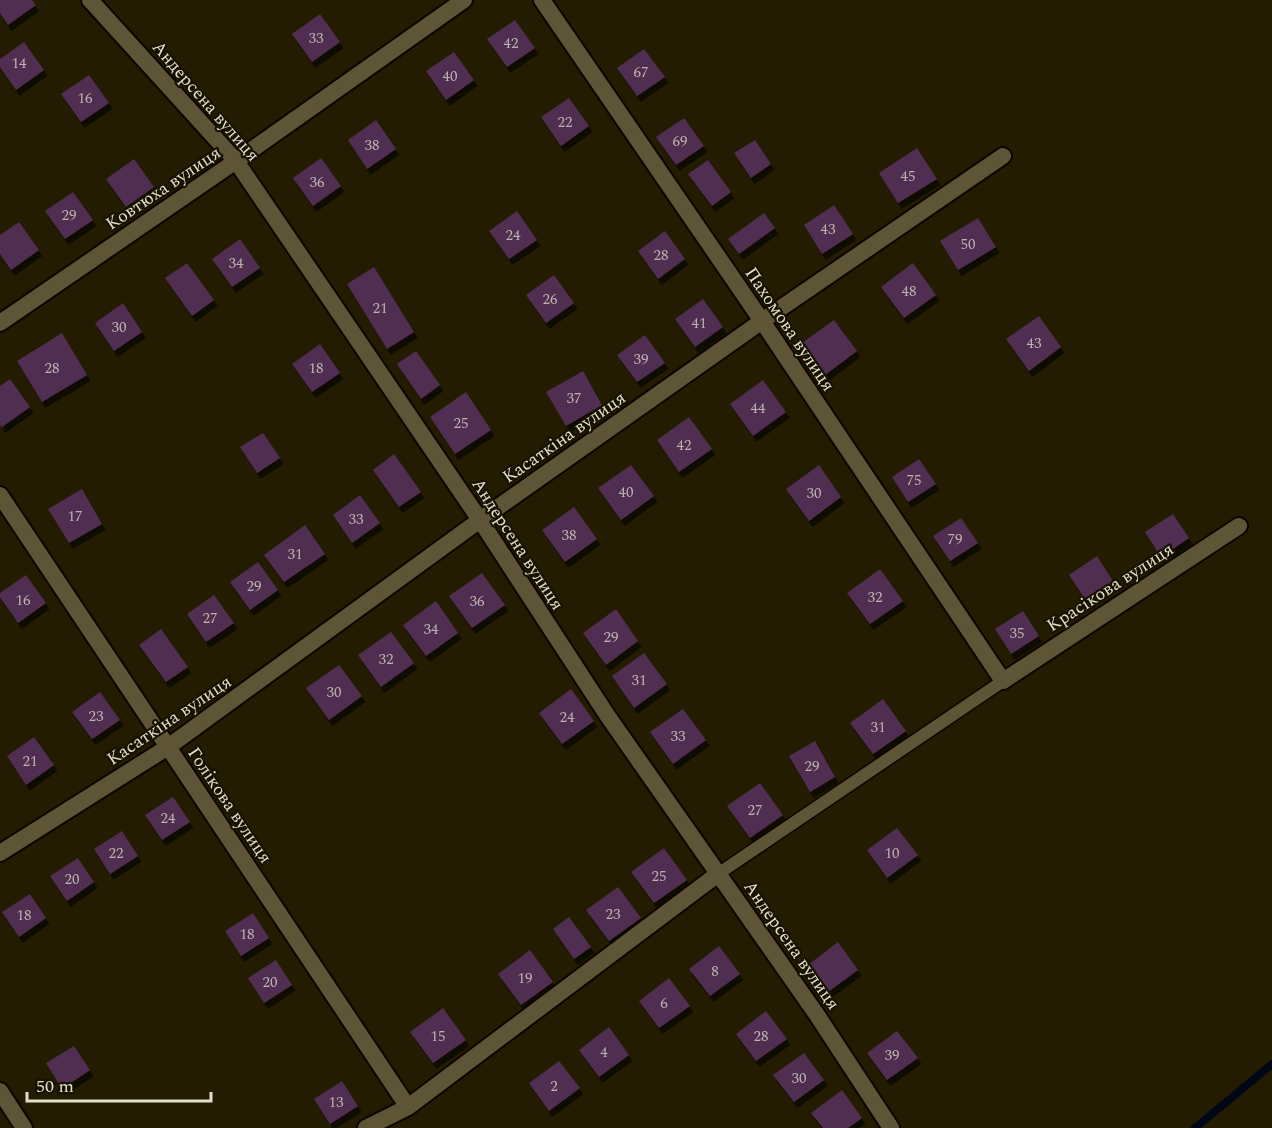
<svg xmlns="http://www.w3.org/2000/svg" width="1272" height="1128" font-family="Spectral,serif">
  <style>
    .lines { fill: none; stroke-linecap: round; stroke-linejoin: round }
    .stream { stroke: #000816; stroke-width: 8 }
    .building { fill: #4f2e51; filter: url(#shadow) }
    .service-casing { stroke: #0d0600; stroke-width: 15 }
    .minor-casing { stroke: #0d0600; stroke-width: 20 }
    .service { stroke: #5d5535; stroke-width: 12 }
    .minor { stroke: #5d5535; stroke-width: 16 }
    .labels { text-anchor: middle; stroke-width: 4.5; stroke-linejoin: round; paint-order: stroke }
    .number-label { font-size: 15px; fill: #bdb2ad }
    .street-label { font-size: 18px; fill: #e2decc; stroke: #181300 }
  </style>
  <defs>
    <filter id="shadow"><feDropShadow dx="3.5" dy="6" stdDeviation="0" flood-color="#0009"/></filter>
  </defs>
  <rect width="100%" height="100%" fill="#231c00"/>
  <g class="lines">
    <path class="stream" d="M1195,1128L1272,1064"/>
  </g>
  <path class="building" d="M0,0H32L36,5L8,25L0,13Z
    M320,14L340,42L312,62L292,34Z
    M515,20L535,48L507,67L487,39Z
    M24,42L44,70L16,90L0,67V59Z
    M644,49L665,77L637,96L617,68Z
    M454,52L474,80L446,100L426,71Z
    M89,75L109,103L81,122L61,94Z
    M569,98L589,126L561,146L541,117Z
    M684,118L704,146L676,165L656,137Z
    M376,120L396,149L367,169L348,140Z
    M755,140L771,164L751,178L734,153Z
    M917,148L937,179L898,203L879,173Z
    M321,158L341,186L313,206L293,178Z
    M134,159L154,187L126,207L106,179Z
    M708,160L731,192L712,206L688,174Z
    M73,192L93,220L65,239L45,211Z
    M834,205L853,234L822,254L804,225Z
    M517,211L537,240L509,259L489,231Z
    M764,213L775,228L739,254L728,239Z
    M978,218L996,247L958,270L940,241Z
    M19,222L39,250L11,270L0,254V235Z
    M665,231L685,259L658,279L638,251Z
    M240,239L260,268L232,287L212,259Z
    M187,263L214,300L192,316L165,278Z
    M913,263L936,295L904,318L881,287Z
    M374,267L414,332L387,349L347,284Z
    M554,275L574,303L546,323L526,295Z
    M703,299L723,327L695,347L675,319Z
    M123,303L142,332L114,351L95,323Z
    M1039,316L1061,347L1029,371L1006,339Z
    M834,320L857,351L825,375L802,343Z
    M62,333L87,375L42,402L17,361Z
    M645,335L665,363L637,382L617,355Z
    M320,344L340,373L312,392L292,364Z
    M416,351L440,385L421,399L397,364Z
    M583,371L602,405L566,426L546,392Z
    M10,379L30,407L2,427L0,425V386Z
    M763,380L786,412L753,436L730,404Z
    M466,392L491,430L455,454L430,417Z
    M689,417L712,449L679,472L657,440Z
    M263,433L280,458L257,473L240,447Z
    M394,454L421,492L399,507L373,470Z
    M919,459L936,484L908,502L892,477Z
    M631,465L654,496L621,520L598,488Z
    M819,465L841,497L809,521L786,489Z
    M82,489L102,524L69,543L48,509Z
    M360,495L380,523L352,543L333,515Z
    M574,507L597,539L565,562L542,530Z
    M1173,514L1189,538L1161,557L1145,532Z
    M961,518L978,543L950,561L933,536Z
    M305,525L325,554L284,582L264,555Z
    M1097,556L1113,581L1085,599L1069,575Z
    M258,562L278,590L250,610L230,582Z
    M880,569L903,601L870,624L847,593Z
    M482,573L505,605L472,628L449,596Z
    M26,575L46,603L18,623L0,597V593Z
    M214,595L234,623L206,642L187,614Z
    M436,601L458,633L426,656L403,625Z
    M616,609L638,641L606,665L583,633Z
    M1023,611L1039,636L1011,654L995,629Z
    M161,629L188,667L166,682L139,645Z
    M391,632L414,663L381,687L358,655Z
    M644,653L667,684L634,708L612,676Z
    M339,665L362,696L329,720L306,688Z
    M571,689L594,721L562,744L539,713Z
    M100,692L120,720L92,739L72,712Z
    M883,699L906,731L873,754L850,723Z
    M683,709L706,740L673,764L650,732Z
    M34,737L54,765L26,785L7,756Z
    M815,741L835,777L810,792L789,756Z
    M760,783L783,815L750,838L727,806Z
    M173,797L190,822L162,840L145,815Z
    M897,828L918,855L887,878L867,850Z
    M122,831L138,856L110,874L94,849Z
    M664,848L687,880L654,903L631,872Z
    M78,858L94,882L67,901L50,876Z
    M618,887L641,918L609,941L586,910Z
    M30,894L46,918L19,937L2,912Z
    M253,913L269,938L241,956L225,931Z
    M569,917L591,947L574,959L553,929Z
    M838,942L858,970L828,992L808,965Z
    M719,946L740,974L710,996L689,969Z
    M530,950L553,982L521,1005L498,974Z
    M276,960L292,985L264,1003L248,978Z
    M669,978L690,1006L659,1028L639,1001Z
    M443,1008L466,1040L433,1063L410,1032Z
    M766,1011L787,1039L756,1061L736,1034Z
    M609,1027L629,1055L599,1077L579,1050Z
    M897,1031L918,1058L887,1080L867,1053Z
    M74,1046L90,1070L62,1089L46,1063Z
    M804,1053L824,1080L794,1102L773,1075Z
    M559,1061L580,1088L549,1111L529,1083Z
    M342,1081L358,1106L330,1124L314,1099Z
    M842,1090L862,1118L848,1128H823L811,1113Z"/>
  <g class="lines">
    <g class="service-casing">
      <path id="service" d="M718,874L1003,681"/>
    </g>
    <g class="minor-casing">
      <path id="minor" d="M90,0L236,161L480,520L607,715L817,1015L891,1128
        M542,0L762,321L1003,681L1239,526
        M0,323L236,161L464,0
        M0,495L408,1107
        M0,853L168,747L480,520L762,321L1003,156
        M0,1091L24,1128
        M366,1128L408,1107L718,874"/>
    </g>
    <use href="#service" class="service"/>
    <use href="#minor" class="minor"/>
  </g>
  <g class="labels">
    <g class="number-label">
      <text x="316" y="43">33</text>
      <text x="511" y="48">42</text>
      <text x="19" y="68">14</text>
      <text x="641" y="77">67</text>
      <text x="450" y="81">40</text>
      <text x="85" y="103">16</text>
      <text x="565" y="127">22</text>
      <text x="680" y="146">69</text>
      <text x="372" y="150">38</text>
      <text x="908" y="181">45</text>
      <text x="317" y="187">36</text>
      <text x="69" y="220">29</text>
      <text x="828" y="234">43</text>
      <text x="513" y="240">24</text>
      <text x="968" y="249">50</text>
      <text x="661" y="260">28</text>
      <text x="236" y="268">34</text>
      <text x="909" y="296">48</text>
      <text x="550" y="304">26</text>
      <text x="380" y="313">21</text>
      <text x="699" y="328">41</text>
      <text x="119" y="332">30</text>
      <text x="1034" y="348">43</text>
      <text x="641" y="364">39</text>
      <text x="52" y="373">28</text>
      <text x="316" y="373">18</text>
      <text x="574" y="403">37</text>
      <text x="758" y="413">44</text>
      <text x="461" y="428">25</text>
      <text x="684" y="450">42</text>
      <text x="914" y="485">75</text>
      <text x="626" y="497">40</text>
      <text x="814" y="498">30</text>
      <text x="75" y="521">17</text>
      <text x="356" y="524">33</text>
      <text x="569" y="540">38</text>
      <text x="955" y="544">79</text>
      <text x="295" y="559">31</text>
      <text x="254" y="591">29</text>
      <text x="875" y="602">32</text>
      <text x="23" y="605">16</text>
      <text x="477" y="606">36</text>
      <text x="210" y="623">27</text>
      <text x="431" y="634">34</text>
      <text x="1017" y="638">35</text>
      <text x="611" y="642">29</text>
      <text x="386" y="664">32</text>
      <text x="639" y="685">31</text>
      <text x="334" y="697">30</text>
      <text x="96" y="721">23</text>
      <text x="567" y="722">24</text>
      <text x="878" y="732">31</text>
      <text x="678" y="741">33</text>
      <text x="30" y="766">21</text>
      <text x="812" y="771">29</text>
      <text x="755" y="815">27</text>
      <text x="168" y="823">24</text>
      <text x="116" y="858">22</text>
      <text x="892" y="858">10</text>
      <text x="659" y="881">25</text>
      <text x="72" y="884">20</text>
      <text x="613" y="919">23</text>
      <text x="24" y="920">18</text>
      <text x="247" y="939">18</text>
      <text x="715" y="976">8</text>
      <text x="525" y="983">19</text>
      <text x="270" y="987">20</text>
      <text x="664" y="1008">6</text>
      <text x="438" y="1041">15</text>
      <text x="761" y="1041">28</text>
      <text x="604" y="1057">4</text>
      <text x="892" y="1060">39</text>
      <text x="799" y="1083">30</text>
      <text x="554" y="1091">2</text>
      <text x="336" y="1107">13</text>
    </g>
    <g class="street-label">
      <text transform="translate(206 101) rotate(49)" y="6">Андерсена вулиця</text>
      <text transform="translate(163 188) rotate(-34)" y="6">Ковтюха вулиця</text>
      <text transform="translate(790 329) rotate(56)" y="6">Пахомова вулиця</text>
      <text transform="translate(564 437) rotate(-35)" y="6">Касаткіна вулиця</text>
      <text transform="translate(518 544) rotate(57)" y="6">Андерсена вулиця</text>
      <text transform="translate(1110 587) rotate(-33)" y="6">Красікова вулиця</text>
      <text transform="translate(169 720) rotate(-34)" y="6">Касаткіна вулиця</text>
      <text transform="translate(230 805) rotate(56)" y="6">Голікова вулиця</text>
      <text transform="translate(792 945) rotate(55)" y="6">Андерсена вулиця</text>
    </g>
  </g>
  <path d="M27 1092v9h184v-9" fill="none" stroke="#e2decc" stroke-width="3"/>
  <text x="36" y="1092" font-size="18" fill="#e2decc" stroke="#181300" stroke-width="4.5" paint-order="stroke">50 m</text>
</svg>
